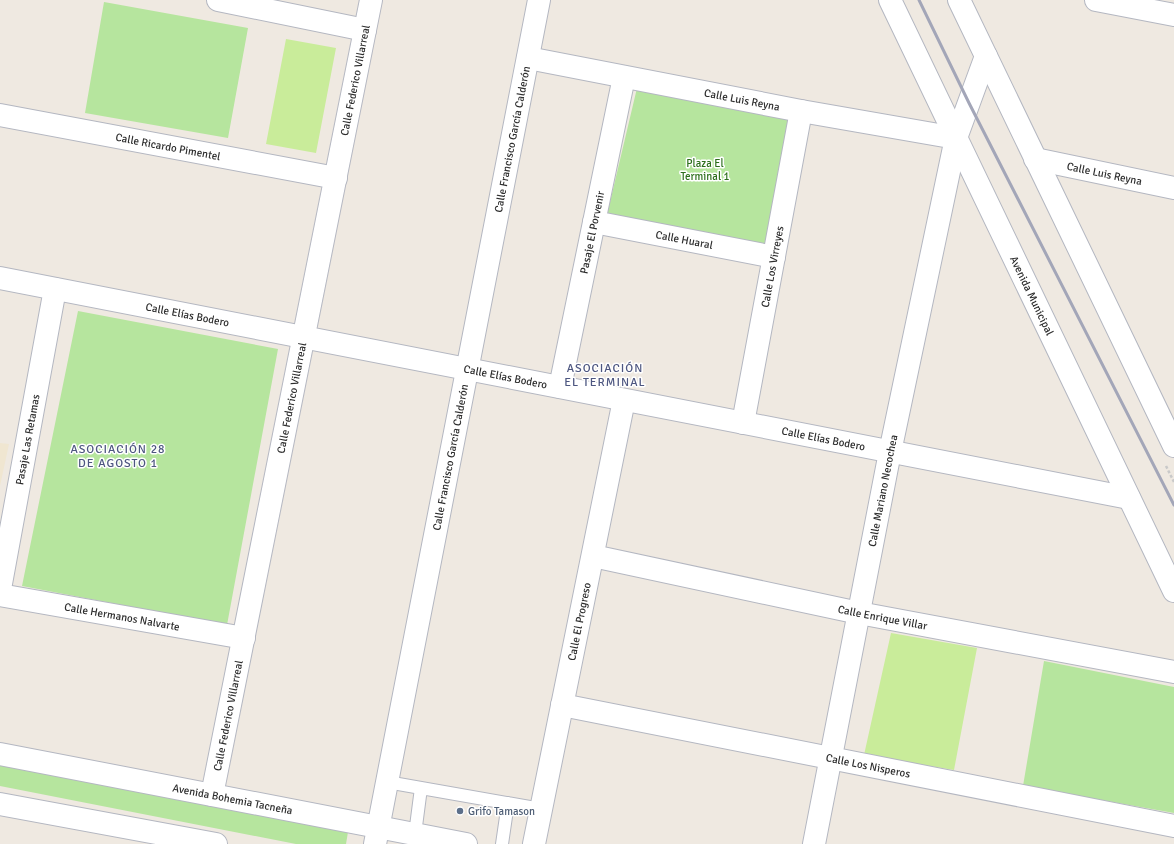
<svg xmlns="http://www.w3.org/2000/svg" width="1174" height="844" font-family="Signika,sans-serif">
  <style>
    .education { fill: #f0e6d1 }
    .green { fill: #b6e59e }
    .pitch { fill: #c9ec9a }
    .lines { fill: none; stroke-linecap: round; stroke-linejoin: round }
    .lane-casing { stroke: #b4b7c1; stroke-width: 14 }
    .street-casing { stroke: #b4b7c1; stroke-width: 24 }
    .secondary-casing { stroke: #b4b7c1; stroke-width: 24 }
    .path { stroke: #c9c9c9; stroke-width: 2.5; stroke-dasharray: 3 2; stroke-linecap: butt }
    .lane { stroke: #fff; stroke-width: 12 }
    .street { stroke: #fff; stroke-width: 22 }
    .secondary { stroke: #fff; stroke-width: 22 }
    .rail { stroke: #a3a6b8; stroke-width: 3 }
    .service-dot { fill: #5c6f8a; stroke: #fff; stroke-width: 1.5 }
    .labels { text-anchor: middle; stroke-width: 3; stroke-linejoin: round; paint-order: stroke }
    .street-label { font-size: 11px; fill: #2e2e2e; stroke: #fff }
    .park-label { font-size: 11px; fill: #2c6e1b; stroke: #fff }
    .service-label { font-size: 11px; fill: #4e5e75; stroke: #fff; text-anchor: start }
    .neighbourhood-label { font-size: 12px; letter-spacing: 1px; fill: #4d5680; stroke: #fff }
  </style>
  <rect width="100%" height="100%" fill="#efe9e1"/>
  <path class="education" d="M0,443L9,444L0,486Z"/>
  <path class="green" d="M104,2L248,28L228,138L85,113Z
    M637,88L790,117L765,249L606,219Z
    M78,311L278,349L227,625L22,586Z
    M1044,661L1174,687V813L1023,786Z
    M0,764L348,832L346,844H296L0,786Z"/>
  <path class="pitch" d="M286,39L336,48L316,153L266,144Z
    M891,633L977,648L954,770L864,755Z"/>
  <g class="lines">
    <g class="lane-casing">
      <path id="lane" d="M387,782L541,809
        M415,834L421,788
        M502,844L508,803"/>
    </g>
    <g class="street-casing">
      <g id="street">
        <path d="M218,0L365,30"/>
        <path id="s1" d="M528,58L801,111L956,138"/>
        <path id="s2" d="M0,115L336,178"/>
        <path id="s3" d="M1035,159L1174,188"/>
        <path id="s4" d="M594,222L774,257"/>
        <path id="s5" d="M0,278L1129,498"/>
        <path id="s6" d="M560,387L624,77"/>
        <path id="s7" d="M743,423L801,111"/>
        <path id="s8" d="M593,556L859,613L1174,672"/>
        <path id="s9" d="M0,589L55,289"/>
        <path id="s10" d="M0,595L244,638"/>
        <path id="s11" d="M562,705L1174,826"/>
        <path id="s12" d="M212,795L371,0"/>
        <path id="s13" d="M375,844L539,0"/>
        <path id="s14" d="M534,844L624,400"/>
      </g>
    </g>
    <g class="secondary-casing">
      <g id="secondary">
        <path id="s15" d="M890,0L1174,591"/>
        <path d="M959,0L1174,446"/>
        <path d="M1096,0L1174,15"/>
        <path id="s16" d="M0,754L466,844"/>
        <path d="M0,804L216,844"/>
        <path id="s17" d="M814,844L890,452L956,138L986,56"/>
      </g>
    </g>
    <path class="path" d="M1166,466L1174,482"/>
    <use href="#lane" class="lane"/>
    <use href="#street" class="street"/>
    <use href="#secondary" class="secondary"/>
    <path class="rail" d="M919,0L969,103L1174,505"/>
  </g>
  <circle class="service-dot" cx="460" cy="811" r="4"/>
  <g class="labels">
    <g class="street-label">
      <text dy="4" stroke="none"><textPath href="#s12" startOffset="729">Calle Federico Villarreal</textPath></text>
      <text dy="4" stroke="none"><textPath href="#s1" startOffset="218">Calle Luis Reyna</textPath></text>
      <text dy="4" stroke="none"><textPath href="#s13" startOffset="718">Calle Francisco García Calderón</textPath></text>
      <text dy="4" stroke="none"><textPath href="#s2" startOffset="171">Calle Ricardo Pimentel</textPath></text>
      <text dy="4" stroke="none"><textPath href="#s3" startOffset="71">Calle Luis Reyna</textPath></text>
      <text dy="4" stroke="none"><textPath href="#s6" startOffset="158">Pasaje El Porvenir</textPath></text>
      <text dy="4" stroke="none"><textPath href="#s4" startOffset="92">Calle Huaral</textPath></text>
      <text dy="4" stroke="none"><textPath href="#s7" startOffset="159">Calle Los Virreyes</textPath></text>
      <text dy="4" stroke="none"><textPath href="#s15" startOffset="328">Avenida Municipal</textPath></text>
      <text dy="4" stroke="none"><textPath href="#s5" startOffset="191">Calle Elías Bodero</textPath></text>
      <text dy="4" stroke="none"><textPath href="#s5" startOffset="515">Calle Elías Bodero</textPath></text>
      <text dy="4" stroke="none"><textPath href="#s12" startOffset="405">Calle Federico Villarreal</textPath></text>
      <text dy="4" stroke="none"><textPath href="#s9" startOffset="152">Pasaje Las Retamas</textPath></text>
      <text dy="4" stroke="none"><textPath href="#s5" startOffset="839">Calle Elías Bodero</textPath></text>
      <text dy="4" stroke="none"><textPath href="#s13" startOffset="394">Calle Francisco García Calderón</textPath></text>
      <text dy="4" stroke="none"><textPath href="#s17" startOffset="360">Calle Mariano Necochea</textPath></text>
      <text dy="4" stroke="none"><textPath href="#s10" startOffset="124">Calle Hermanos Nalvarte</textPath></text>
      <text dy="4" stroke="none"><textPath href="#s8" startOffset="296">Calle Enrique Villar</textPath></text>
      <text dy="4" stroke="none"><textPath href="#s14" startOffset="227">Calle El Progreso</textPath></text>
      <text dy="4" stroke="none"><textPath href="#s12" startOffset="81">Calle Federico Villarreal</textPath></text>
      <text dy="4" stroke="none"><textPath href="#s11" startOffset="312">Calle Los Nisperos</textPath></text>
      <text dy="4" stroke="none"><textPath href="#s16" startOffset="237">Avenida Bohemia Tacneña</textPath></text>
    </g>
    <g class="park-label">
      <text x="705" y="167">Plaza El<tspan x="705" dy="13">Terminal 1</tspan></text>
    </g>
    <g class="service-label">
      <text x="468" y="815">Grifo Tamason</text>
    </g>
    <g class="neighbourhood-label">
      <text x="605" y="372">ASOCIACIÓN<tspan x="605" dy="14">EL TERMINAL</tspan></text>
      <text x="118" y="453">ASOCIACIÓN 28<tspan x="118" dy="14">DE AGOSTO 1</tspan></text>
    </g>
  </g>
</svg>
